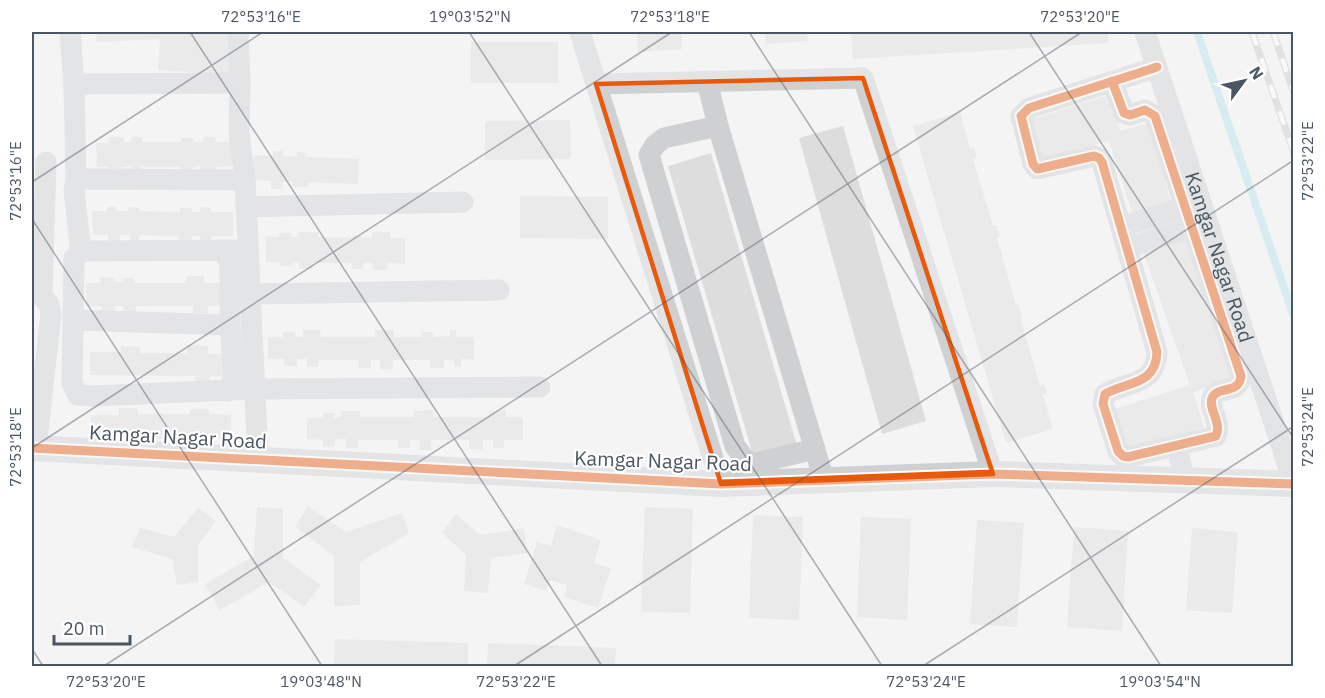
<svg xmlns="http://www.w3.org/2000/svg" width="1325" height="698" font-family="'IBM Plex Sans',sans-serif">
  <style>
    .lines { fill: none; stroke-linecap: round; stroke-linejoin: round }
    .stream { stroke: #aee2f0; stroke-width: 8 }
    .building { fill: #ddddde }
    .minor { stroke: #ced0d2; stroke-width: 21 }
    .tertiary { stroke: #ced0d2; stroke-width: 26 }
    .rail-casing { stroke: #c9cacc; stroke-width: 7 }
    .rail { stroke: #fff; stroke-width: 4.5; stroke-dasharray: 14; stroke-linecap: butt }
    .cycleway-casing { stroke: #fff; stroke-width: 13 }
    .cycleway { stroke: #e8590c; stroke-width: 9 }
    .marked { fill: none; stroke: #e8590c; stroke-width: 4.5; stroke-linejoin: round }
    .ticks { fill: none; stroke: #4a5661; stroke-width: 1.5; stroke-opacity: 0.45 }
    .labels { text-anchor: middle; stroke-width: 4.5; stroke-linejoin: round; paint-order: stroke }
    .street-label { font-size: 20px; fill: #4a5661; stroke: #fff }
    .neatline { fill: none; stroke: #4a5661; stroke-width: 2 }
    .ticks-label { font-size: 15px; text-anchor: middle; fill: #4a5661 }
  </style>
  <rect width="100%" height="100%" fill="#f4f4f4"/>
  <g class="lines">
    <path class="stream" d="M1197,32L1294,317"/>
  </g>
  <path class="building" d="M96,32H231L229,75L158,70L160,39L97,42Z
    M637,32H681L682,49L638,52Z
    M765,32H807L808,41L766,44Z
    M851,32H1108V43L853,59Z
    M471,42H558V83H471Z
    M1109,95L1120,131L1150,123L1171,204L1132,213L1109,141L1039,160L1029,120Z
    M960,112L970,149L974,148L977,158L973,159L993,226L996,225L1000,237L997,238L1016,305L1018,304L1022,316L1020,317L1040,386L1044,384L1047,394L1043,395L1053,429L1006,443L913,126Z
    M570,120L571,159L485,160V121Z
    M843,126L926,421L882,434L799,138Z
    M109,137H124V142H131V137H143L142,142H181V138H193V142H203V137H216L215,142H231L232,166L215,167V172H201V166L193,167L194,172H181V167H141V173H131V167H122V172H109V167H97L96,143H109Z
    M273,151H283V156L297,157V152L306,153L305,157L359,159L358,184L308,182L307,187H292V181L283,182L282,189H271V181L253,180L254,155L273,156Z
    M711,153L798,449L755,462L668,166Z
    M520,196L608,197V239L520,238Z
    M107,207H116V211H128V207L139,208V211L180,212V208H192V212H200V207L211,208V212H233V236H211V243H200V236H192V241H178V236L139,235V241H130V235H120V241H108V235H93L92,211H107Z
    M32,222L39,223L35,259H32Z
    M299,232H318V237L353,238V235L372,238V232H390V238H405V264L387,263V270H373V263H363V269H352V263H313V269H299V262H292V266H279V262H266V236L279,237V233H290L291,237H298Z
    M1186,239L1234,378L1193,392L1204,427L1128,451L1115,409L1190,385L1144,254Z
    M186,276H204V283H224V306H208V313H193V306H136V316H123V306H115V313H102V306H87L86,283H101L100,277L115,278V282H123V278H134V283H186Z
    M303,330H320L321,337H375V330H394V337H422V332H433V337L450,336V330H456V337H474V360L461,359V367H455L454,360H444V368H430V360H393L392,369H380V360H371V368H359V360H319L318,367H307V359H297V366H284V359H268V337H283V332H295V337H303Z
    M187,345L208,346V354H229V377L210,376V385H195V376L90,375V352H121V346L140,347V353H187Z
    M119,408H137L138,414H190V409H209V414L231,415V439H210V445H199V439H191V445H178V439H140V444H129V439H116V445L91,439V415H119Z
    M433,410V417H489V411L506,410V417H523V440H504V448H493V440H483V449H469V440H431L432,450H420L419,440H410V448H398V440H358V448H346V439H335V446L323,447V440L307,439V418L323,417V413H334V418L342,417L341,411H360V417H414V411Z
    M308,506L346,532L402,513L409,533L360,562V605L334,606V556L295,527Z
    M257,507L283,509V558L321,585L304,607L269,582L220,610L205,584L254,556Z
    M645,507L693,509L690,613L641,612Z
    M198,508L216,521L198,545V582L177,585L172,559L132,547L140,528L174,537Z
    M456,514L480,535L524,528L527,553L491,558L488,593L464,591L466,555L442,533Z
    M753,515L803,517L799,620L749,618Z
    M861,517L911,519L907,620L857,617Z
    M977,520L1024,523L1017,627L970,624Z
    M557,525L601,540L594,563L611,568L598,608L564,597L567,585L550,580L546,591L524,584L537,542L551,546Z
    M1074,527L1128,531L1122,631L1067,627Z
    M1192,528L1238,532L1232,613L1186,610Z
    M335,639L468,643V666H334Z
    M488,643L616,648L615,666H487Z"/>
  <g class="lines">
    <g class="minor">
      <path d="M70,32L74,84L240,83"/>
      <path d="M238,32L240,83L239,133L245,180L258,460"/>
      <path d="M580,32L721,484"/>
      <path id="s1" d="M1145,32L1294,484"/>
      <path d="M707,81L718,126L824,480"/>
      <path d="M1112,81L1124,113L1130,115L1145,110L1155,116L1241,376C1239,395 1218,385 1212,398C1208,409 1222,422 1216,436L1128,457L1123,456L1118,451L1103,404L1105,394C1129,381 1156,385 1157,352L1102,162L1099,158L1094,156L1037,169L1033,164L1021,116L1029,108L1145,71L1157,67"/>
      <path d="M74,84L76,180L74,191L81,253"/>
      <path d="M596,84L863,78L993,474"/>
      <path d="M718,126L664,138L655,145L649,155L735,446L743,457L752,464L815,449"/>
      <path d="M76,180L84,179L245,180"/>
      <path d="M246,207L463,202"/>
      <path d="M1121,227L1198,203"/>
      <path d="M1127,248L1204,223"/>
      <path d="M223,250L230,264V325L234,379L227,391"/>
      <path d="M248,250L88,251L81,253L74,258L72,383L78,395L92,396L255,389L540,387"/>
      <path d="M250,294L499,290"/>
      <path d="M74,320L230,325"/>
      <path d="M1176,446L1185,480"/>
      <path d="M36,448L51,314L49,304L42,296L46,162"/>
    </g>
    <path class="tertiary" d="M32,448L721,484L993,474L1294,484"/>
    <g class="rail-casing">
      <path id="rail" d="M1252,32L1294,153
        M1273,32L1294,93"/>
    </g>
    <use href="#rail" class="rail"/>
    <g class="cycleway-casing">
      <path id="cycleway" d="M1112,81L1124,113L1130,115L1145,110L1155,116L1241,376C1239,395 1218,385 1212,398C1208,409 1222,422 1216,436L1128,457L1123,456L1118,451L1103,404L1105,394C1129,381 1156,385 1157,352L1102,162L1099,158L1094,156L1037,169L1033,164L1021,116L1029,108L1145,71L1157,67
        M32,448L721,484L993,474L1294,484"/>
    </g>
    <use href="#cycleway" class="cycleway"/>
  </g>
  <path d="M0 0H1325V698H0ZM863,78L993,474L721,484L596,84Z" fill="#f4f4f4" fill-opacity=".55" fill-rule="evenodd"/>
  <path class="marked" d="M863,78L993,474L721,484L596,84Z"/>
  <path class="ticks" d="M190,32L602,666M469,32L882,666M749,32L1161,666M1029,32L1294,439M32,182L263,32M32,219L322,666M32,448L672,32M32,649L43,666M104,666L1082,32M514,666L1294,160M923,666L1294,426"/>
  <g class="labels">
    <g class="street-label">
      <text dy="7" stroke="none"><textPath href="#s1" startOffset="237">Kamgar Nagar Road</textPath></text>
      <text transform="translate(178 437) rotate(3)" y="7">Kamgar Nagar Road</text>
      <text transform="translate(663 461) rotate(2)" y="7">Kamgar Nagar Road</text>
    </g>
  </g>
  <rect width="1325" height="698" fill="none" stroke="#ffffff" stroke-width="66"/>
  <g transform="translate(1244 81) rotate(57)" stroke="#ffffff" stroke-width="4.5" paint-order="stroke">
  <path d="M0-4.5L10 22L0 15L-10 22Z" fill="#4a5661"/>
  <text y="-9" font-size="16" font-weight="bold" text-anchor="middle" fill="#4a5661">N</text>
  </g>
  <path d="M54 635v9h76v-9" fill="none" stroke="#4a5661" stroke-width="3"/>
  <text x="63" y="635" font-size="18" fill="#4a5661" stroke="#ffffff" stroke-width="4.5" paint-order="stroke">20 m</text>
  <rect x="33" y="33" width="1259" height="632" class="neatline"/>
  <g class="ticks-label">
    <text x="261" y="22">72°53'16"E</text>
    <text x="470" y="22">19°03'52"N</text>
    <text x="670" y="22">72°53'18"E</text>
    <text x="1080" y="22">72°53'20"E</text>
    <text transform="translate(1308 161) rotate(-90)" y="5">72°53'22"E</text>
    <text transform="translate(16 181) rotate(-90)" y="5">72°53'16"E</text>
    <text transform="translate(1308 427) rotate(-90)" y="5">72°53'24"E</text>
    <text transform="translate(16 447) rotate(-90)" y="5">72°53'18"E</text>
    <text x="106" y="687">72°53'20"E</text>
    <text x="321" y="687">19°03'48"N</text>
    <text x="516" y="687">72°53'22"E</text>
    <text x="926" y="687">72°53'24"E</text>
    <text x="1160" y="687">19°03'54"N</text>
  </g>
</svg>
